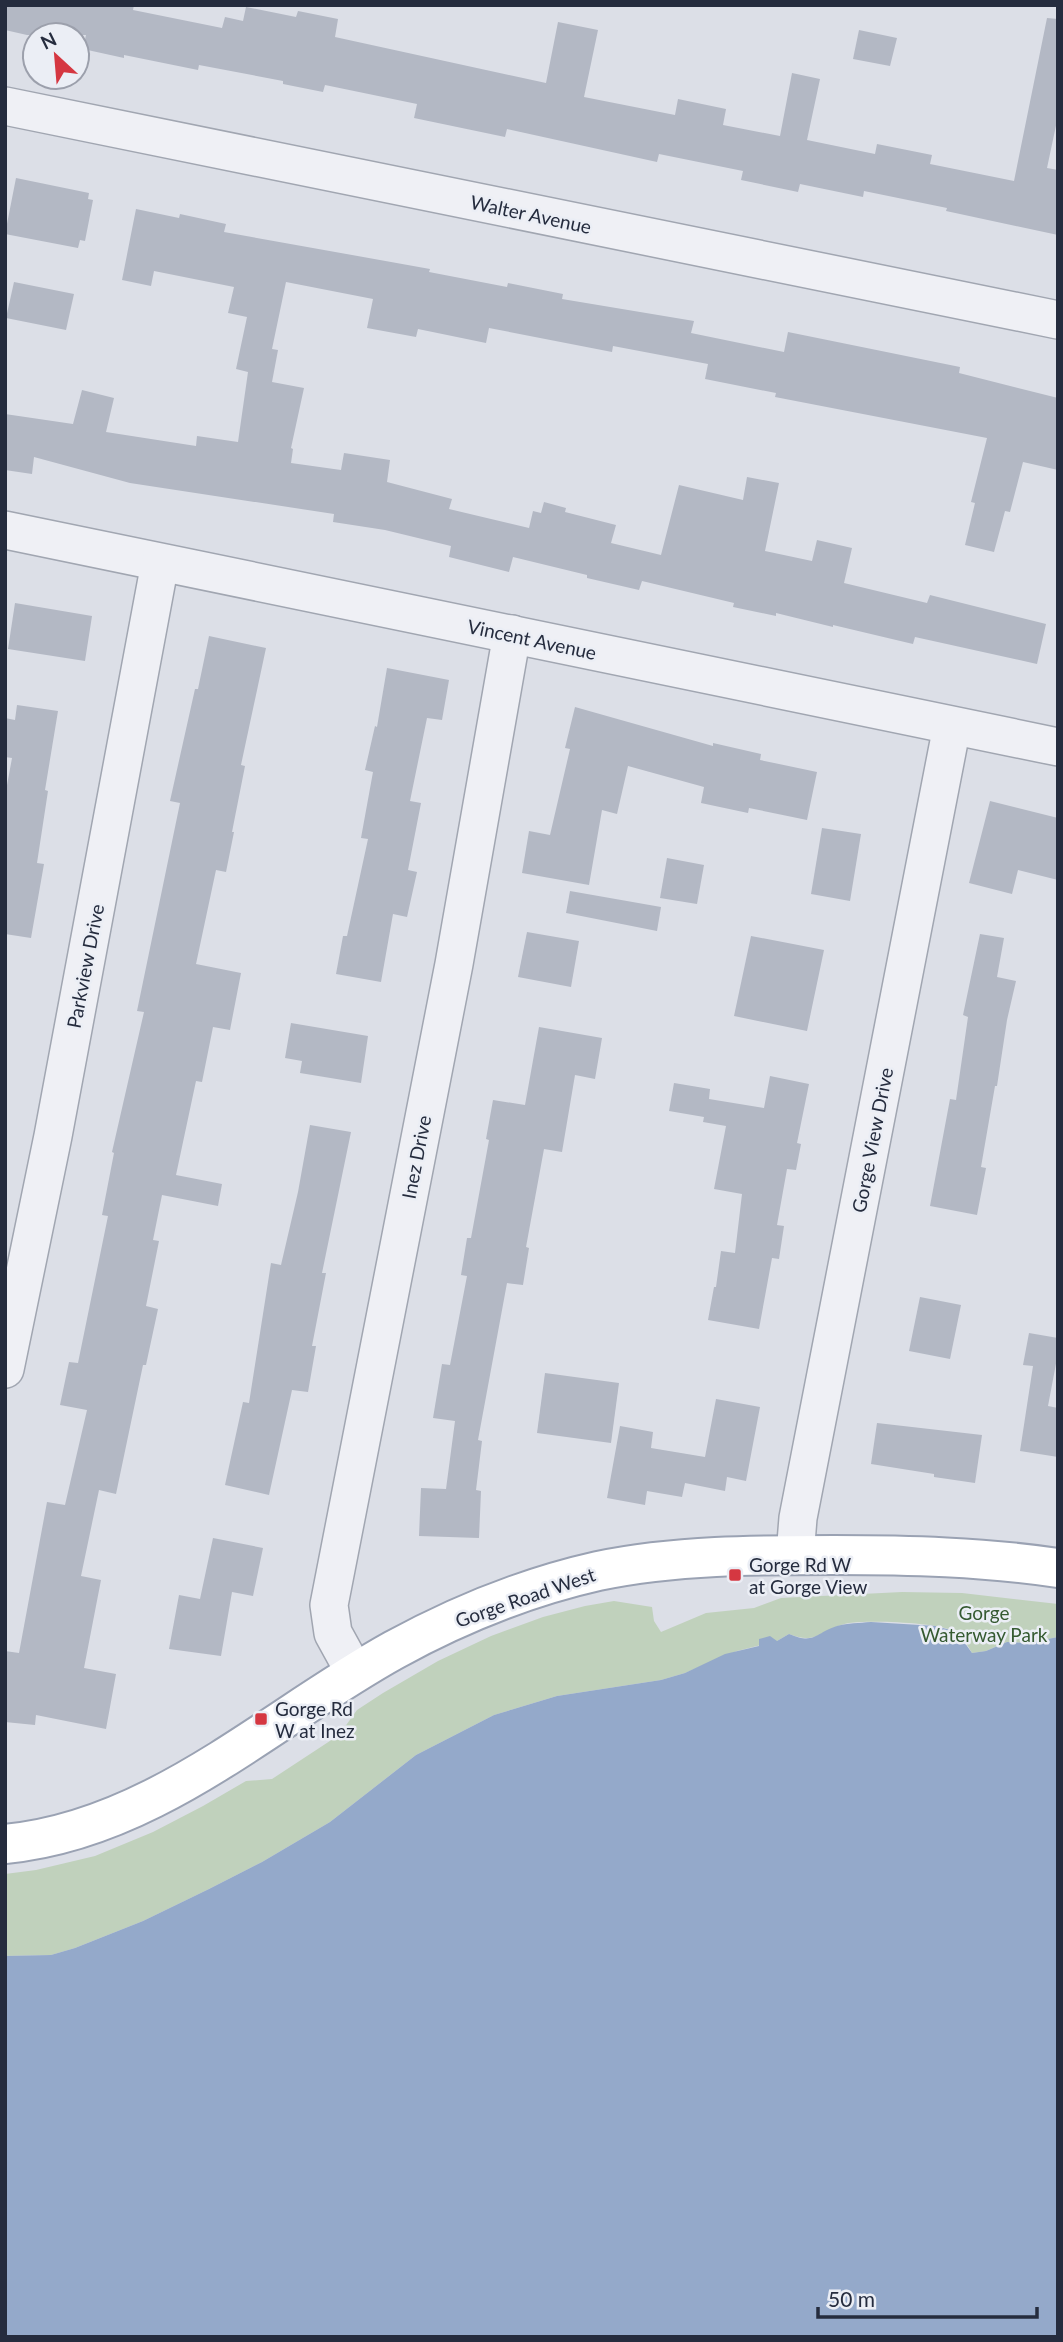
<svg xmlns="http://www.w3.org/2000/svg" width="1063" height="2342" font-family="Lato,sans-serif">
<style>
.green{fill:#c0d1bc}
.water{fill:#94a9ca}
.building{fill:#b3b8c4}
.lines{fill:none;stroke-linecap:round;stroke-linejoin:round}
.minor-casing{stroke:#a1a6b1;stroke-width:40}
.major-casing{stroke:#9aa2b3;stroke-width:42}
.minor{stroke:#eff0f5;stroke-width:37}
.major{stroke:#fff;stroke-width:38}
.poi-dot{fill:#d53741;stroke:#ebeef5;stroke-width:2.5}
.labels{text-anchor:middle;dominant-baseline:central;stroke-width:5;stroke-linejoin:round;paint-order:stroke}
.street-label{font-size:19px;fill:#252c3e;stroke:#ebeef5}
.poi-label{font-size:19px;fill:#252c3e;stroke:#ebeef5;text-anchor:start}
.park-label{font-size:19px;fill:#355a31;stroke:#ebeef5}
</style>
<rect width="100%" height="100%" fill="#dcdfe7"/>
<!-- green -->
<path class="green" d="M902,1592L962,1593L1058,1604V1637L1027,1643L1007,1642L986,1651L972,1653C968,1646 962,1636 956,1632C939,1622 868,1620 849,1623C822,1628 818,1646 789,1634L777,1641L737,1651L685,1673L661,1680L557,1696L494,1715L416,1755L330,1822L262,1862L209,1889L143,1921L75,1948L51,1955L5,1956V1874L36,1870L95,1856L153,1832L203,1806L246,1781L272,1779L339,1735L357,1710L383,1693L438,1661L491,1636L543,1617L585,1606L614,1601L652,1607L654,1621L661,1632L706,1613L754,1608L781,1598Z"/>
<!-- water -->
<path class="water" d="M871,1622L936,1626L957,1632L972,1653L986,1651L1007,1642L1027,1643L1058,1637V2337H5V1956L51,1955L75,1948L143,1921L209,1889L262,1862L330,1822L416,1755L494,1715L557,1696L661,1680L685,1673L725,1654L759,1646V1639L770,1636L777,1641L789,1634C815,1645 815,1633 837,1626C848,1623 859,1623 871,1622Z"/>
<!-- building -->
<g class="building">
<polygon points="5,5 134,5 133,10 222,28 225,17 243,21 246,7 296,17 298,11 338,19 335,37 546,83 558,22 598,30 584,97 675,115 678,99 726,109 723,125 780,136 792,73 820,79 807,140 875,154 877,144 932,155 930,164 1014,181 1047,18 1058,19 1058,116 1047,168 1058,170 1058,235 946,211 947,208 864,191 863,197 800,184 798,192 741,180 743,171 659,154 657,162 507,129 505,137 414,118 417,104 325,85 323,92 283,84 283,81 199,65 198,70 124,55 124,58 83,49 86,35 27,35 5,30"/>
<polygon points="859,30 897,38 890,66 853,59"/>
<polygon points="16,178 89,193 88,199 93,200 85,241 80,240 78,248 5,234"/>
<polygon points="136,209 179,218 180,214 226,224 224,232 430,269 429,272 507,287 508,283 563,294 562,299 694,321 691,333 784,352 788,332 960,367 959,373 1058,398 1058,470 1023,462 1010,512 1005,511 994,552 965,545 975,503 971,502 987,438 775,397 776,393 705,379 708,364 613,346 612,352 489,328 486,343 418,329 416,337 367,328 373,299 286,282 272,349 278,350 272,382 304,388 291,448 293,449 291,463 341,470 344,453 390,460 387,482 452,499 449,509 529,528 533,511 541,513 544,502 566,508 565,512 616,525 611,543 661,555 679,485 743,500 747,477 779,483 765,551 812,561 817,540 852,548 844,583 927,603 930,595 1046,624 1037,664 915,637 913,644 833,625 833,627 776,613 776,616 733,607 734,603 642,581 639,590 587,578 587,575 513,557 509,572 449,557 451,546 385,530 333,522 334,514 130,483 34,457 32,474 5,470 5,414 73,424 82,390 114,398 106,432 196,446 197,436 238,442 248,372 236,369 247,317 228,313 234,287 154,271 151,286 122,280"/>
<polygon points="14,282 74,294 66,330 6,318"/>
<polygon points="15,603 92,616 85,661 8,649"/>
<polygon points="209,636 266,648 241,765 245,766 232,832 234,832 226,872 216,870 196,964 241,973 230,1030 213,1027 202,1082 196,1081 176,1175 222,1184 218,1206 162,1195 153,1240 159,1241 146,1306 158,1309 146,1365 143,1365 116,1494 99,1490 81,1576 101,1580 84,1668 116,1674 106,1729 36,1715 35,1725 5,1722 5,1651 19,1653 47,1502 65,1505 87,1410 60,1405 69,1362 78,1363 108,1216 102,1215 114,1153 112,1152 144,1012 137,1011 180,803 170,801 195,689 198,689"/>
<polygon points="387,668 449,680 442,720 427,718 410,801 421,803 408,870 417,872 407,917 393,914 381,982 336,974 343,936 347,936 368,839 361,838 373,772 365,770 375,726 377,727"/>
<polygon points="17,705 58,711 45,790 48,791 37,863 44,864 31,938 5,934 5,796 12,758 5,757 5,718 15,720"/>
<polygon points="575,707 713,746 713,743 761,754 760,760 817,772 807,820 749,808 748,813 701,803 704,787 628,766 617,814 602,810 589,885 522,873 529,831 550,835 570,749 565,748"/>
<polygon points="990,801 1058,818 1058,880 1018,870 1012,894 969,883"/>
<polygon points="822,828 861,834 850,901 811,894"/>
<polygon points="667,858 704,865 697,904 660,898"/>
<polygon points="570,891 661,907 657,931 566,913"/>
<polygon points="527,932 579,941 571,987 518,977"/>
<polygon points="980,934 1004,938 997,977 1016,981 1007,1020 997,1086 995,1086 981,1167 986,1168 977,1215 930,1206 950,1099 956,1100 968,1017 963,1015"/>
<polygon points="751,936 824,950 807,1031 734,1016"/>
<polygon points="291,1023 368,1036 361,1083 300,1073 302,1061 285,1058"/>
<polygon points="539,1027 602,1038 595,1079 575,1075 562,1152 544,1149 526,1247 529,1248 523,1285 507,1283 478,1440 482,1441 476,1490 481,1491 479,1538 419,1536 421,1488 446,1489 455,1421 433,1418 442,1364 450,1365 467,1276 461,1275 467,1238 471,1238 489,1140 486,1139 493,1100 525,1105"/>
<polygon points="770,1076 809,1084 797,1143 801,1144 796,1170 787,1169 777,1225 784,1226 779,1259 772,1258 759,1329 708,1320 714,1287 716,1287 721,1251 735,1253 742,1194 714,1189 726,1126 703,1122 704,1117 669,1111 674,1083 710,1089 709,1099 764,1108"/>
<polygon points="310,1125 351,1132 322,1273 326,1273 312,1346 316,1346 308,1392 292,1390 269,1495 225,1485 243,1402 249,1403 271,1263 281,1265 298,1192"/>
<polygon points="920,1297 961,1305 950,1359 909,1351"/>
<polygon points="1029,1333 1058,1338 1058,1353 1048,1406 1058,1408 1058,1457 1020,1451 1033,1366 1023,1365"/>
<polygon points="545,1373 619,1383 611,1443 537,1433"/>
<polygon points="716,1399 760,1407 746,1481 727,1477 725,1491 685,1483 682,1497 647,1491 645,1505 607,1498 620,1426 653,1432 651,1448 705,1457"/>
<polygon points="877,1423 982,1435 975,1483 934,1477 934,1474 871,1464"/>
<polygon points="213,1538 263,1548 253,1596 232,1592 221,1656 169,1649 179,1595 200,1599"/>
</g>
<g class="lines">
<!-- minor casing -->
<g class="minor-casing">
<g id="minor">
<polyline points="5,106 1058,320"/>
<polyline points="5,530 1058,747"/>
<polyline points="5,1369 53,1136 160,563"/>
<polyline points="795,1555 798,1518 952,726"/>
<polyline points="355,1673 333,1633 329,1605 454,964 512,634"/>
</g>
</g>
<!-- major casing -->
<g class="major-casing">
<path id="major" d="M5,1844C154,1830 269,1719 394,1650C458,1615 527,1587 598,1571C675,1555 756,1555 834,1555C909,1555 983,1557 1058,1568"/>
</g>
<!-- minor -->
<use href="#minor" class="minor"/>
<!-- major -->
<use href="#major" class="major"/>
</g>
<!-- markers -->
<g class="poi-dot">
<rect x="728" y="1568" width="14" height="14" rx="3.5"/>
<rect x="254" y="1712" width="14" height="14" rx="3.5"/>
</g>
<g class="labels">
<!-- street labels -->
<g class="street-label">
<text transform="translate(531 214) rotate(12)">Walter Avenue</text>
<text transform="translate(532 639) rotate(12)">Vincent Avenue</text>
<text transform="translate(85 966) rotate(-79)">Parkview Drive</text>
<text transform="translate(872 1140) rotate(-79)">Gorge View Drive</text>
<text transform="translate(416 1157) rotate(-79)">Inez Drive</text>
<text transform="translate(525 1597) rotate(-19)">Gorge Road West</text>
</g>
<!-- poi labels -->
<g class="poi-label">
<text x="749" y="1564">Gorge Rd W<tspan x="749" dy="22">at Gorge View</tspan></text>
<text x="275" y="1708">Gorge Rd<tspan x="275" dy="22">W at Inez</tspan></text>
</g>
<!-- park labels -->
<g class="park-label">
<text x="984" y="1612">Gorge<tspan x="984" dy="22">Waterway Park</tspan></text>
</g>
</g>
<!-- border -->
<rect width="1063" height="2342" fill="none" stroke="#252c3e" stroke-width="14"/>
<!-- north arrow -->
<g transform="translate(56 56) rotate(334)"><circle r="33" fill="#ebeef5" stroke="#9ca0ac" stroke-width="2"/>
<path d="M0-5L12 26L0 18L-12 26Z" fill="#d53741"/>
<text y="-10" font-size="19" font-weight="bold" text-anchor="middle" fill="#252c3e">N</text>
</g>
<!-- scale -->
<path d="M818 2307v10h219v-10" fill="none" stroke="#252c3e" stroke-width="3.5"/>
<text x="828" y="2307" font-size="21" fill="#252c3e" stroke="#ebeef5" stroke-width="5" paint-order="stroke">50 m</text>
</svg>
